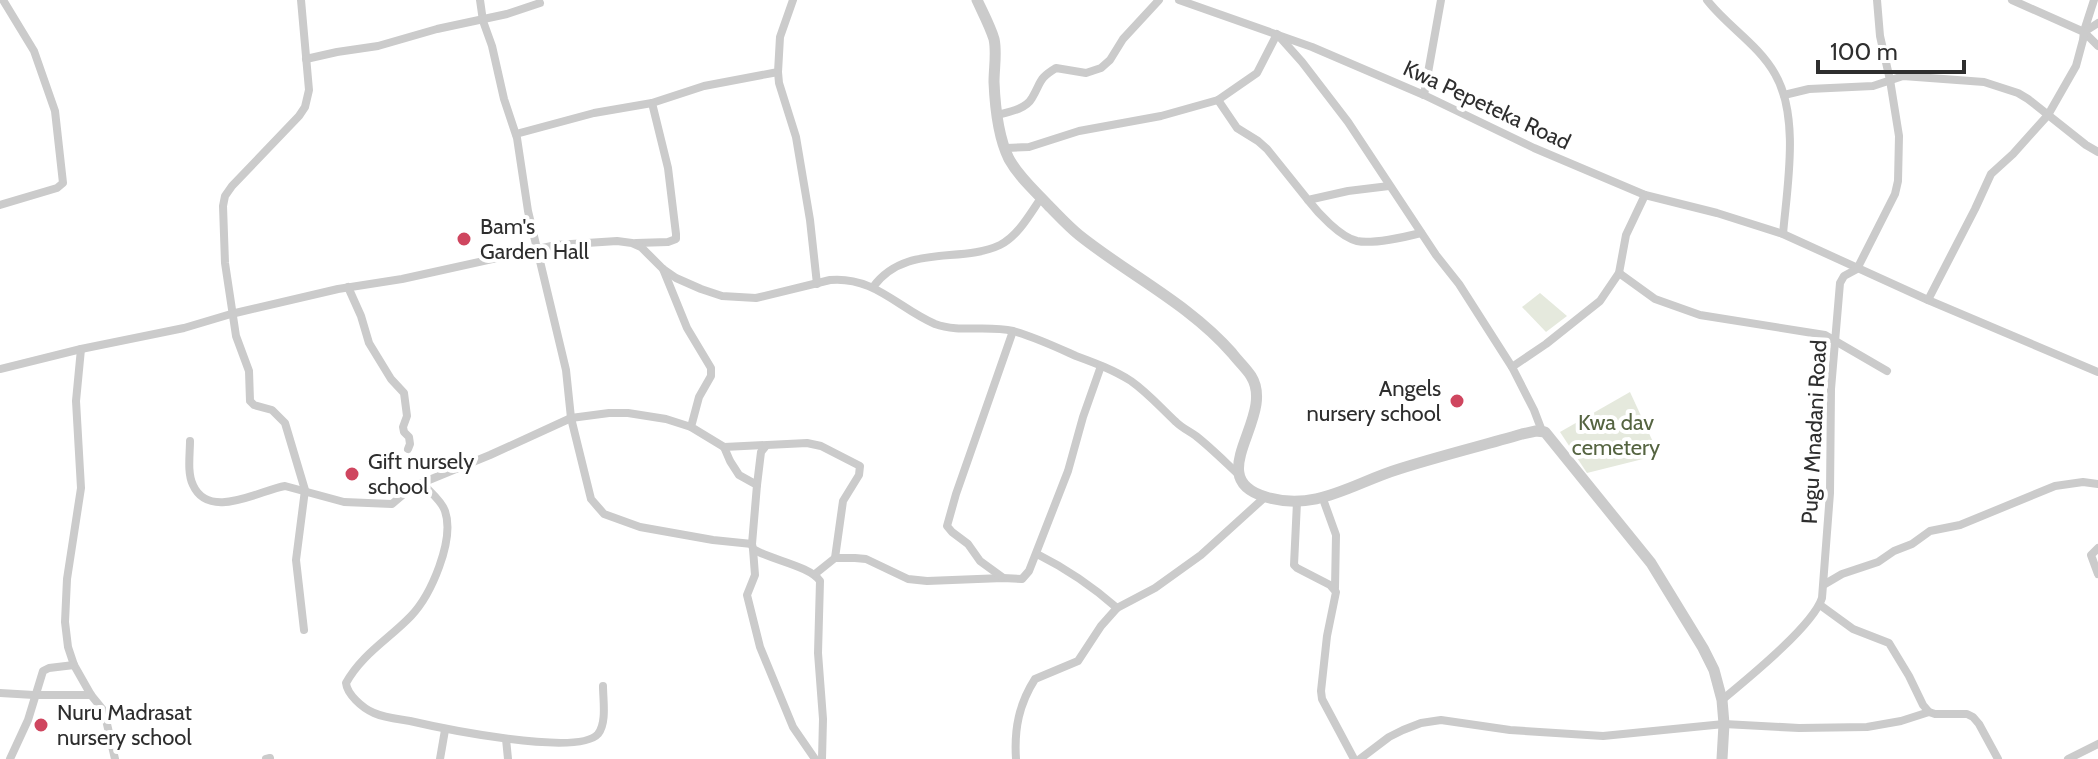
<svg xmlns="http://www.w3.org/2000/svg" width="2098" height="759" font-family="Cabin,sans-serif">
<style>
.green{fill:#e5e9dd}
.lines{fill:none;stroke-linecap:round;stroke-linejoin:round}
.minor{stroke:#cbcbcb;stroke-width:8}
.tertiary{stroke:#cbcbcb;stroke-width:11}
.poi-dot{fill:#cf465f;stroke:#fff;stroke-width:3}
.labels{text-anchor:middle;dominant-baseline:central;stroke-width:8;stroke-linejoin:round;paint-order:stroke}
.street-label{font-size:22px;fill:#2e2e2e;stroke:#fff}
.poi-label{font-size:22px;fill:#2e2e2e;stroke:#fff;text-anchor:start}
.park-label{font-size:22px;fill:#556441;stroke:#fff}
</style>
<rect width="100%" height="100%" fill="#fff"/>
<!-- green -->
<g class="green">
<polygon points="1540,293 1567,316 1546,332 1522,307"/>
<polygon points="1630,392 1659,455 1587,473 1560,432"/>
</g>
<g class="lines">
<!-- minor -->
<g class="minor">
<polyline points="301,0 309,90 305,107 299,116 232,186 225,196 223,206 225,263 236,336 249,371 250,401 254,405 272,410 285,423 305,490 296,560 304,630"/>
<polyline points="480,0 483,21 492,46 504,99 517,138 528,211 566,370 571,418 591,499 604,514 640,527 713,540 752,544"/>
<polyline points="1179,0 1312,47 1424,95 1534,148 1645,195 1717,213 1783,234 1928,300 2098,372"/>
<path d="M1707,0C1727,26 1759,45 1775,74C1800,117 1787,187 1783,234"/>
<polyline points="2012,0 2084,32 2098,46"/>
<polyline points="2084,31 2094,0"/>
<polyline points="306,59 337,52 378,46 437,29 507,14 540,3"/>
<polyline points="778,72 779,83 796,137 810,220 817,284"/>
<polyline points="1424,95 1441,0"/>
<polyline points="1784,95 1809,89 1873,86 1903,76 1984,82 2018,93 2028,99 2086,145 2098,152"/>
<polyline points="1218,100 1237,128 1258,141 1267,149 1308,200 1348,191 1389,186"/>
<path d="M997,115C1009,112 1026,109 1032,98C1042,81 1038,79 1056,68L1086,73L1101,68L1110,60L1123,39L1159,0"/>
<polyline points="516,134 594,113 652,103"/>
<polyline points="1006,148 1029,147 1079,131 1161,116 1218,100 1257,73 1277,34 1302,62 1348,122 1436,255 1459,284 1512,367 1534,410 1542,431"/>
<path d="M1308,200C1318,213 1340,237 1357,241C1372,244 1405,237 1421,233"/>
<polyline points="0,205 57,188 63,183 55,111 34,51 3,0"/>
<polyline points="636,243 668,242 676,239 676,234 668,168 652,103 704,86 778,72 780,37 793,0"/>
<path d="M663,269L687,328L711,368V376L699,397L691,427L724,447L730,461L739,475L757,485L752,544L753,549C771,560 810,566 820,581L818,653L823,719L822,759"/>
<polyline points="1619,273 1655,299 1700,315 1825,335 1887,371"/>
<polyline points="348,287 361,316 369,343 391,379 404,393 407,416 403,427 404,432 409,437 410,444 408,449"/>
<path d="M873,287C905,243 960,264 1000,245C1018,236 1030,214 1041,198"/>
<polyline points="1928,300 1975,209 1991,174 2013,154 2048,115 2076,66 2083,40 2084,32 2098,23"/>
<polyline points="81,349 76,401 81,488 67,579 65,622 68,647 74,665 91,695 104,711 115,759"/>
<polyline points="1512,367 1546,344 1600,301 1619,273 1626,235 1645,195"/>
<path d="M0,369L81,349L184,328L231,314L338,289L402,279L556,245L617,241L632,243L641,247L663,269L676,278L701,289L722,296L756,298L830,280C874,276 898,308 935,324C959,333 988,325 1013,331C1035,337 1056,347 1076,356C1095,363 1114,370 1131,381C1148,393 1161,408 1176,422C1182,428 1189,431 1196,436C1210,447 1223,460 1237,473"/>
<path d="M190,441C190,454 187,473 193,485C209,521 260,490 285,486L344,502L392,504L412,487L490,455L571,418L609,413H628L666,419L691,427"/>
<polyline points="724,447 807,443 821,446 860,466 859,475 843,501 835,558"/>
<path d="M422,483C429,491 442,501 445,511C455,540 431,595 411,616C389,639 362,654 346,683C347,694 362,708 374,713C385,718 398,719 410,721C440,728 578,757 598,734C607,723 603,700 603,686"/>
<polyline points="757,485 761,452 765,447"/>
<polyline points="1323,499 1336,535 1335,588"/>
<polyline points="1297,502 1294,565 1297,568 1330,585 1336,592 1327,636 1321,691 1322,699 1354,759"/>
<polyline points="2098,548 2091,555 2098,574"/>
<polyline points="753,549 755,575 747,595 760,647 793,727 815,759"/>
<path d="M1037,554C1067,569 1092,586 1117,608"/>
<polyline points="815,574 835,558 855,558 866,559 908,579 927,581 1003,578 1022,579 1029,571 1068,471 1083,417 1101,366"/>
<polyline points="1002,577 980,561 968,544 952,532 947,526 956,494 1013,331"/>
<polyline points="1825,584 1842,574 1878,562 1894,551 1912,544 1930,531 1960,525 2055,486 2083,482 2098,484"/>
<polyline points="1820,605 1853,629 1889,643 1909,676 1923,705 1929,712 1935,714 1967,714 1973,717 1979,724 1998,759"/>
<polyline points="0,693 34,695 91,695"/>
<path d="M1722,700C1746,680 1813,626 1822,598L1830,493L1831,389L1840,283L1844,276L1857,269L1895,194L1898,181L1899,136L1890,80L1880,36L1877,0"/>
<polyline points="506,739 508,759"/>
<polyline points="10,759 28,720 43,671 49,668 74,665"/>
<polyline points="266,759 270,758"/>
<polyline points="440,759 445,730"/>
<path d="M1016,759C1014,729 1019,704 1035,679L1078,661L1101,626L1117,608L1155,588L1201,555L1265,497"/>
<polyline points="1360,759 1389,737 1403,730 1421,723 1441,720 1510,730 1603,736 1724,724 1799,728 1867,727 1901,721 1929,712"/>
<polyline points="2068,759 2098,744"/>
</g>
<!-- tertiary -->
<path class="tertiary" d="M977,0C983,13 990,26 994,39C997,52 994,68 994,82C995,106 998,137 1009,159C1019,177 1034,190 1048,205C1058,215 1068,226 1079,235C1129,275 1189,304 1232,353C1238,361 1246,368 1251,376C1277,417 1200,478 1266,497C1316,512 1353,483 1399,469C1440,456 1481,446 1522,434L1536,431L1545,432L1651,563L1703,648L1714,670L1722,700L1724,724L1722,759"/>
</g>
<!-- markers -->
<g class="poi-dot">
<circle cx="464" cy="239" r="8"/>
<circle cx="1457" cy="401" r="8"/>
<circle cx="352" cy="474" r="8"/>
<circle cx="41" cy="725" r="8"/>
</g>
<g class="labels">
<!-- street labels -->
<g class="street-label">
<text transform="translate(1487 105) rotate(25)">Kwa Pepeteka Road</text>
<text transform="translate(1814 432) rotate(-87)">Pugu Mnadani Road</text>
</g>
<!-- poi labels -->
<g class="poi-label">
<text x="480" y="226">Bam's<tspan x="480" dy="25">Garden Hall</tspan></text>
<text x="1441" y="388" text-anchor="end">Angels<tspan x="1441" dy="25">nursery school</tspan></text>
<text x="368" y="461">Gift nursely<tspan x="368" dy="25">school</tspan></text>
<text x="57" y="712">Nuru Madrasat<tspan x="57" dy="25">nursery school</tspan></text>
</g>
<!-- park labels -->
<g class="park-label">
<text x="1616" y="422">Kwa dav<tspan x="1616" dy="25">cemetery</tspan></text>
</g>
</g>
<!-- scale -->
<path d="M1818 60v12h146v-12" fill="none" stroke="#2e2e2e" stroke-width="4"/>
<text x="1830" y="60" font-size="24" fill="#2e2e2e" stroke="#ffffff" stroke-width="6" paint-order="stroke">100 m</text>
</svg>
